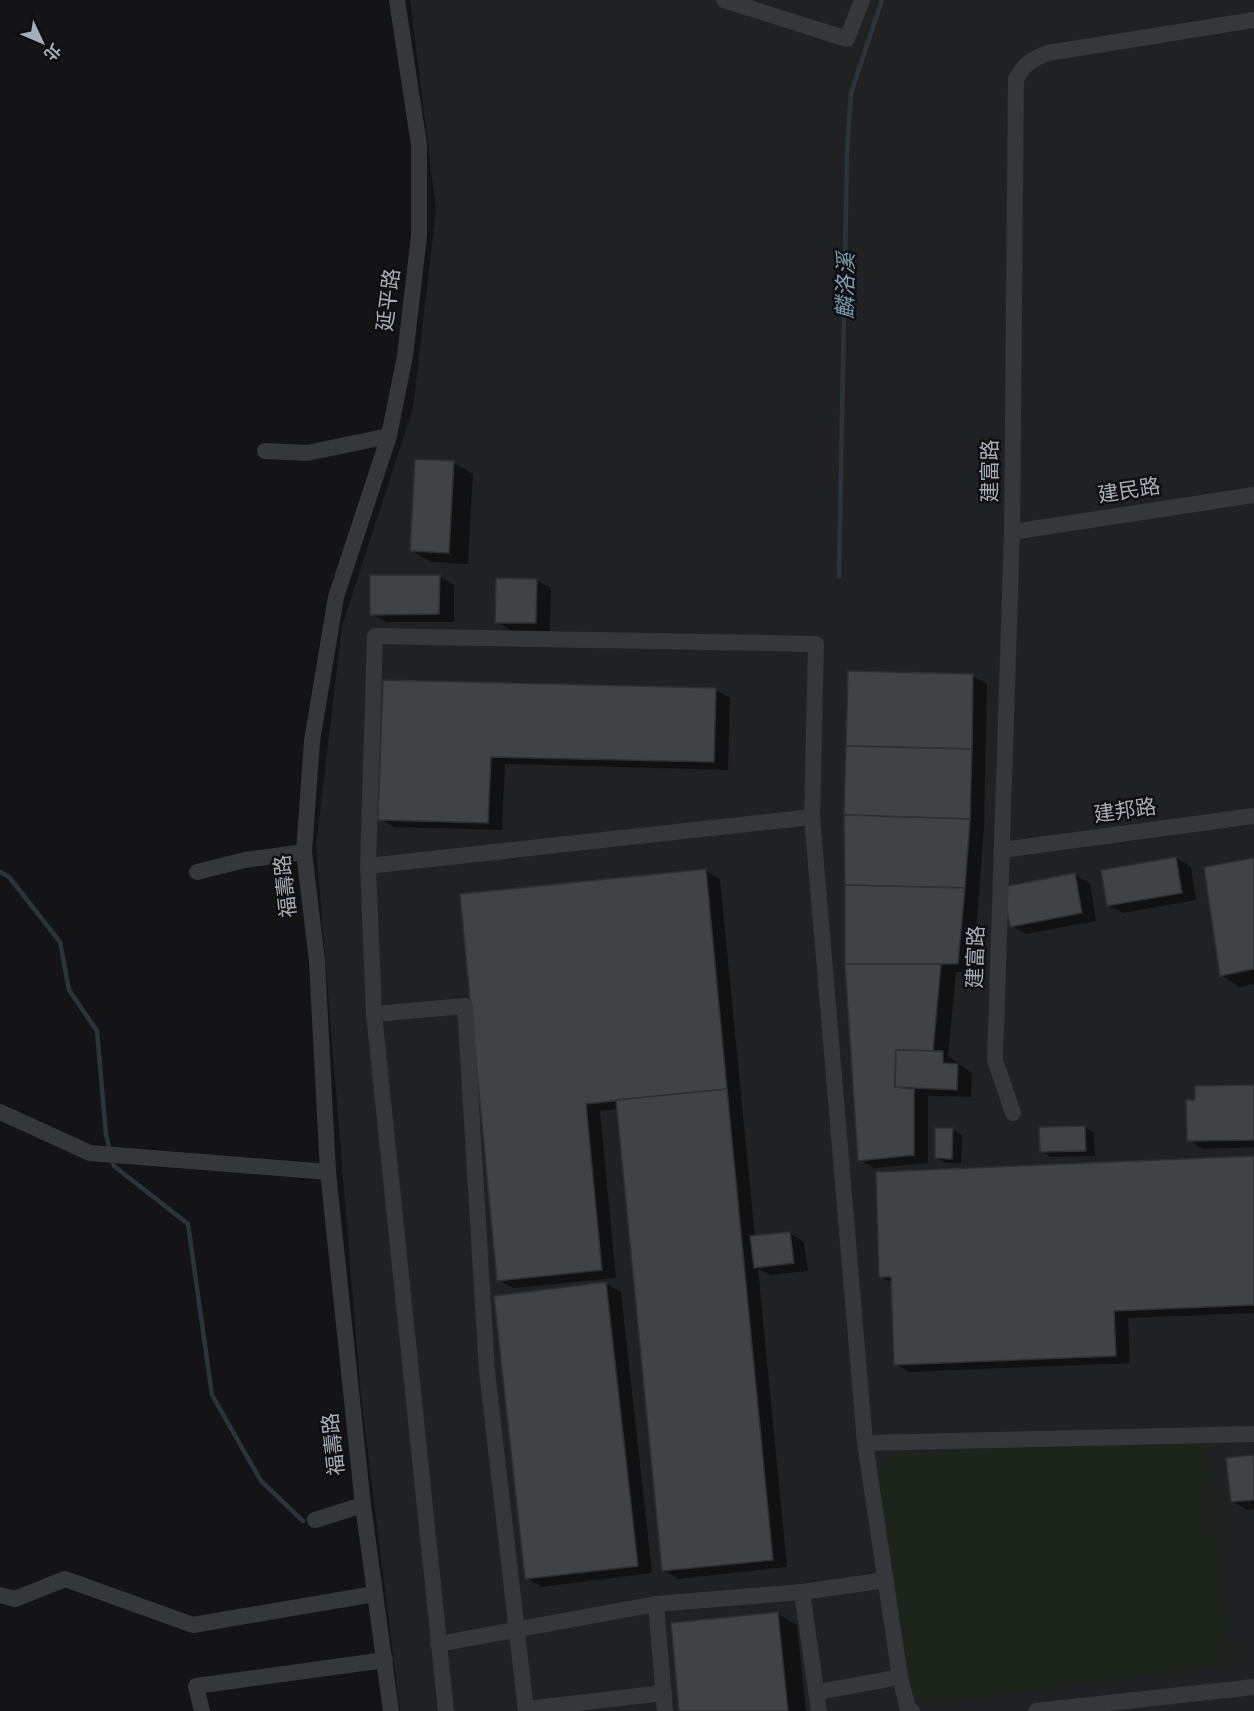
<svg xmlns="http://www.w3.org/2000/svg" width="1254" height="1711" font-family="'Varela Round','Noto Sans TC',sans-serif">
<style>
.built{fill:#202123}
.green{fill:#1c241c}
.shadow{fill:#0007}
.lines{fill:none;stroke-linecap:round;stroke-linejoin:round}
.stream{stroke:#2a353b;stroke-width:4.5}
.building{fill:#404246;stroke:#2e2f32;stroke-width:1.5}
.minor{stroke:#35373b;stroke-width:16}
.labels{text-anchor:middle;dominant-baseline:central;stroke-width:5;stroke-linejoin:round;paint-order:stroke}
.street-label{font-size:21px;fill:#a5adb7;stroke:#0f0f11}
.water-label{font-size:22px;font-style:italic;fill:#7b9fb4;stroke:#0f0f11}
</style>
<rect width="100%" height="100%" fill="#141416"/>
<!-- built -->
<polygon class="built" points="410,0 1254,0 1254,1711 400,1711 361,1397 316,846 342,626 413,408 436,210"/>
<!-- green -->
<polygon class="green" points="1208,1441 1232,1664 928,1705 910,1691 878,1479 886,1457 897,1452"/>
<!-- shadow -->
<g class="shadow">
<polygon points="454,463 473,474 468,564 431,562 411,550"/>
<polygon points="439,576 454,585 454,622 386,622 372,614"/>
<polygon points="536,580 551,588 550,631 511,631 497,622"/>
<polygon points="973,676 987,684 984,828 973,972 956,972 948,1056 972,1073 971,1097 928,1096 928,1163 874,1168 860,1160"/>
<polygon points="384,681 716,690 730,698 728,770 505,764 502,830 394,827 380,819"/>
<polygon points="1176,858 1191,867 1196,900 1123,913 1108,905"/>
<polygon points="1254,860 1254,984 1240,987 1221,975"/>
<polygon points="705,870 720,879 755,1237 790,1233 804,1242 808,1271 770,1275 758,1269 787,1567 678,1579 664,1570 618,1109 600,1111 616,1278 513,1288 498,1280 461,895"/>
<polygon points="1075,875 1090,883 1096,921 1026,934 1012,926"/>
<polygon points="1254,1086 1254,1147 1203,1149 1189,1140"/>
<polygon points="1085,1127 1094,1133 1095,1156 1051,1157 1041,1151"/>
<polygon points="952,1129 962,1135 961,1163 946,1163 936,1158"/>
<polygon points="1254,1158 1254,1313 1128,1318 1130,1363 910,1372 895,1364 892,1283 881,1277"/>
<polygon points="606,1284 621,1292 652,1573 541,1587 527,1578"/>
<polygon points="1254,1457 1254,1509 1247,1510 1232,1501"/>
<polygon points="778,1614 797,1625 806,1711 681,1711"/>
</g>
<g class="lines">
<!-- stream -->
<g class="stream">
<polyline points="839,576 847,153 851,93 882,0"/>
<polyline points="0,872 9,877 60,942 69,990 97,1031 106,1135 114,1166 188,1224 212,1395 261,1481 303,1521"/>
</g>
</g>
<!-- building -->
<g class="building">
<polygon points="415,459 454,461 449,553 410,551"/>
<polygon points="370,575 440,575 439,614 370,615"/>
<polygon points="496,578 537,579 536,623 495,623"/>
<polygon points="848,671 973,674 972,749 846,746"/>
<polygon points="383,680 716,688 714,762 491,757 488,823 378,820"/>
<polygon points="846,746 972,749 970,819 844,815"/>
<polygon points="844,815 970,819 965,888 845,885"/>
<polygon points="1176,857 1182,893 1107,906 1101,870"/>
<polygon points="1254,858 1254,969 1220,976 1204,867"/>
<polygon points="706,869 727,1089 586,1104 602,1270 497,1281 460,894"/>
<polygon points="1075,873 1082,913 1010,927 1003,887"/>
<polygon points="845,885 965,888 958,964 845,964"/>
<polygon points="845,964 941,964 933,1051 896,1050 895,1087 914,1089 914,1155 858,1161"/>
<polygon points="896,1050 943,1051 943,1063 958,1064 957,1090 895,1087"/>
<polygon points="1254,1085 1254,1140 1187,1141 1186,1100 1195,1100 1195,1086"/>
<polygon points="727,1089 773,1560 662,1571 616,1100"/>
<polygon points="1085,1126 1086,1151 1040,1152 1039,1127"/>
<polygon points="935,1128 953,1128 952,1159 935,1158"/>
<polygon points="1254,1156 1254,1305 1114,1311 1116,1356 894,1365 891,1277 879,1277 876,1172"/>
<polygon points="790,1232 794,1263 754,1268 750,1236"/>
<polygon points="606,1282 638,1566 525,1579 494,1296"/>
<polygon points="1254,1455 1254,1500 1231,1502 1226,1458"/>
<polygon points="778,1612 788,1711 679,1711 671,1623"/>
</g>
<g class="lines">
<!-- minor -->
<g class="minor">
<polyline points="724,0 847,39 862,0"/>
<polyline points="265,451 307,453 389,436"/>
<polyline points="1012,532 1254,495"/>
<polyline points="1002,850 1254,816"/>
<polyline points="368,866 812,817"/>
<polyline points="197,872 245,860 304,852"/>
<polyline points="374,1014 465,1006 487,1371 526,1711"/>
<polyline points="0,1112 90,1153 328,1172"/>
<path d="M1013,1113L995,1060L1012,532L1016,79C1024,64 1032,59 1048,53L1254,20"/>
<polyline points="865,1443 1254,1434"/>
<polyline points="315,1520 363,1505"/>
<polyline points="802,1592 819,1711"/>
<polyline points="0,1595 15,1599 65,1579 193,1625 374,1594"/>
<polyline points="656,1604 665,1711"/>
<polyline points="438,1644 656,1604 802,1592 886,1580"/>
<polyline points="818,1692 900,1677"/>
<polyline points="526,1709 664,1693"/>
<polyline points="202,1711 196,1686 385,1660"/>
<polyline points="391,1711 363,1505 328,1172 317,961 304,852 312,741 336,597 389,436 405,356 419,236 419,145 397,0"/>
<polyline points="446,1711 374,1014 368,866 375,636 816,644 812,817 865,1443 900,1677 908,1709 912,1711"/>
<polyline points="1036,1711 1254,1687"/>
</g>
</g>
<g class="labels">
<!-- street labels -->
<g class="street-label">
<text transform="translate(389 300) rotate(-83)">延平路</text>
<text transform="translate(990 471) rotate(-90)">建富路</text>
<text transform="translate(1129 491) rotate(-9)">建民路</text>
<text transform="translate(1125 811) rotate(-8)">建邦路</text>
<text transform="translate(286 886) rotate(-96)">福壽路</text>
<text transform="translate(976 957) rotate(-88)">建富路</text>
<text transform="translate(334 1444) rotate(-96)">福壽路</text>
</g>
<!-- water labels -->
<g class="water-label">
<text transform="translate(846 286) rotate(-89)">麟洛溪</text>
</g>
</g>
<!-- north arrow -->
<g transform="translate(42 42) rotate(134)" stroke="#0f0f11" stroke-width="4.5" paint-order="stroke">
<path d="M0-4.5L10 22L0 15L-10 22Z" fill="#a5adb7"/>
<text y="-9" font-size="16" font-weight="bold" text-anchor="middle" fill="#a5adb7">北</text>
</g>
</svg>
